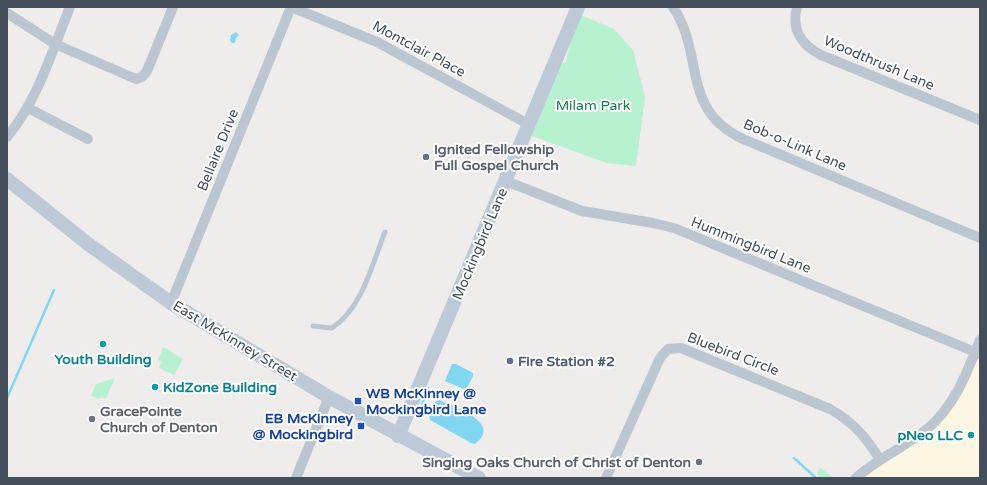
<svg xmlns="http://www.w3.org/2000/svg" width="987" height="485" font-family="'Varela Round',sans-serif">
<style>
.commercial{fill:#fdf6e3}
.green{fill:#b7f1cf}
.water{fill:#81d6f0}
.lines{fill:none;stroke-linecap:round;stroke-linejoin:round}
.stream{stroke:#81d6f0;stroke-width:2.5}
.lane{stroke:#bcc6d0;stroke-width:5}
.street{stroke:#bcc6d0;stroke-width:10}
.secondary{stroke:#bdc9d7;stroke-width:14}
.worship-dot{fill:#6b7280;stroke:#fff;stroke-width:1.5}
.culture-dot{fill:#0f9aa8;stroke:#fff;stroke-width:1.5}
.service-dot{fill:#5c6f8a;stroke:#fff;stroke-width:1.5}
.transit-dot{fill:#1a4fb4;stroke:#fff;stroke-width:1.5}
.labels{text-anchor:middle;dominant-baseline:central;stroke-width:4;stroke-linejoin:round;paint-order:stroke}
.street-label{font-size:14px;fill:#444f5b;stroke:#fff}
.park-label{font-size:14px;fill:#117f4c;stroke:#fff}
.worship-label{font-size:14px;font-weight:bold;fill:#5b616d;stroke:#fff;text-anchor:start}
.culture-label{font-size:14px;font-weight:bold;fill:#0d838f;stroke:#fff}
.service-label{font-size:14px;font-weight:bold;fill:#4e5e75;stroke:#fff;text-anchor:start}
.transit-label{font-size:14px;font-weight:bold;fill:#164399;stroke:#fff;text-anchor:start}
</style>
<rect width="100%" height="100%" fill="#efecec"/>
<!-- commercial -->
<polygon class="commercial" points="980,354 980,478 856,478 928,429"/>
<!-- green -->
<g class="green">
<polygon points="576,13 614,29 633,50 645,97 636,166 607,163 526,134 561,64 566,62"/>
<path d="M163,347C172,351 176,356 183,359L174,375L159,368L161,362L158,360Z"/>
<polygon points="115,378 106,398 100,398 99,399 91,396 96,384"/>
<polygon points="820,468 834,478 819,478 817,473"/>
</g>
<!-- water -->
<g class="water">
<polygon points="236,32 239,35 236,38 235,43 232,43 230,41 231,35"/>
<polygon points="452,364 456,364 473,373 473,376 466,390 445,381"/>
<path d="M439,400C455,407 503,423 475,444L471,443L430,420C428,414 433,401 439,400Z"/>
</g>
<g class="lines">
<!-- stream -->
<g class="stream">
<polyline points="7,398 54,290"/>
<polyline points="422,404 428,388"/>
<polyline points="794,458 816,478"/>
</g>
<!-- lane -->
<path class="lane" d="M313,326L332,328C363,307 372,264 385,232"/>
<!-- street -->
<g class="street">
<polyline points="291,7 377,42 530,125"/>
<path d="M673,7C705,54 680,110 743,139L980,238"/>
<path d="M797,7C791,29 801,45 821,55L980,120"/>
<polyline points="7,13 55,44 136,79 142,77 147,71 173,7"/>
<polyline points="28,108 88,139"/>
<path d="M7,137C38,100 52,51 70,7"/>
<polyline points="506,181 582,211 653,223 674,228 980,354"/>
<polyline points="171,303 291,7"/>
<polyline points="296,478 329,397"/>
<path d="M606,478L660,358L668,349L681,348L830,409C853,422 867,438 880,460"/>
<path d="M856,478C877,459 905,447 927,429C955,406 967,372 980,340"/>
</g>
<!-- secondary -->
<g class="secondary">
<polyline points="7,179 88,244 171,303 329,397 479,478"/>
<polyline points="398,436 578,7"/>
</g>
</g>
<!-- markers -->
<g class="worship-dot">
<circle cx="426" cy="157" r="4"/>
<circle cx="92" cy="419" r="4"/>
<circle cx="699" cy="462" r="4"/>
</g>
<g class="culture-dot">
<circle cx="103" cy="344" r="4"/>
<circle cx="155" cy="387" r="4"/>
<circle cx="971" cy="435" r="4"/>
</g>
<circle class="service-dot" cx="510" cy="361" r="4"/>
<g class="transit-dot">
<rect x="354" y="397" width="8" height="8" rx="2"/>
<rect x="357" y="422" width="8" height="8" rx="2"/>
</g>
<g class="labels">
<!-- street labels -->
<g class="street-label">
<text transform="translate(419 49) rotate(28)">Montclair Place</text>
<text transform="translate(879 63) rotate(23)">Woodthrush Lane</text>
<text transform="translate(795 145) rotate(23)">Bob-o-Link Lane</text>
<text transform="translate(218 150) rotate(-68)">Bellaire Drive</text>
<text transform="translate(480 244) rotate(-67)">Mockingbird Lane</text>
<text transform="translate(751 245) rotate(22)">Hummingbird Lane</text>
<text transform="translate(235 341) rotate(31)">East McKinney Street</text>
<text transform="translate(733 354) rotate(21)">Bluebird Circle</text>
</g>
<!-- park labels -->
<g class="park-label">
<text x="593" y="105">Milam Park</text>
</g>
<!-- worship labels -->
<g class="worship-label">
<text x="434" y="149">Ignited Fellowship<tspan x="434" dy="16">Full Gospel Church</tspan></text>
<text x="100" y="411">GracePointe<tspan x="100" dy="16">Church of Denton</tspan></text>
<text x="691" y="462" text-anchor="end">Singing Oaks Church of Christ of Denton</text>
</g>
<!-- culture labels -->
<g class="culture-label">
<text x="103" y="359">Youth Building</text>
<text x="163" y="387" text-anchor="start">KidZone Building</text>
<text x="963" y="435" text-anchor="end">pNeo LLC</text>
</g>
<!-- service labels -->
<g class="service-label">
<text x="518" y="361">Fire Station #2</text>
</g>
<!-- transit labels -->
<g class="transit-label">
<text x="366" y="393">WB McKinney @<tspan x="366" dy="16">Mockingbird Lane</tspan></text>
<text x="353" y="418" text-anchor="end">EB McKinney<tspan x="353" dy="16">@ Mockingbird</tspan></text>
</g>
</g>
<!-- border -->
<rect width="987" height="485" fill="none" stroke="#444f5b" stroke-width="16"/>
</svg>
